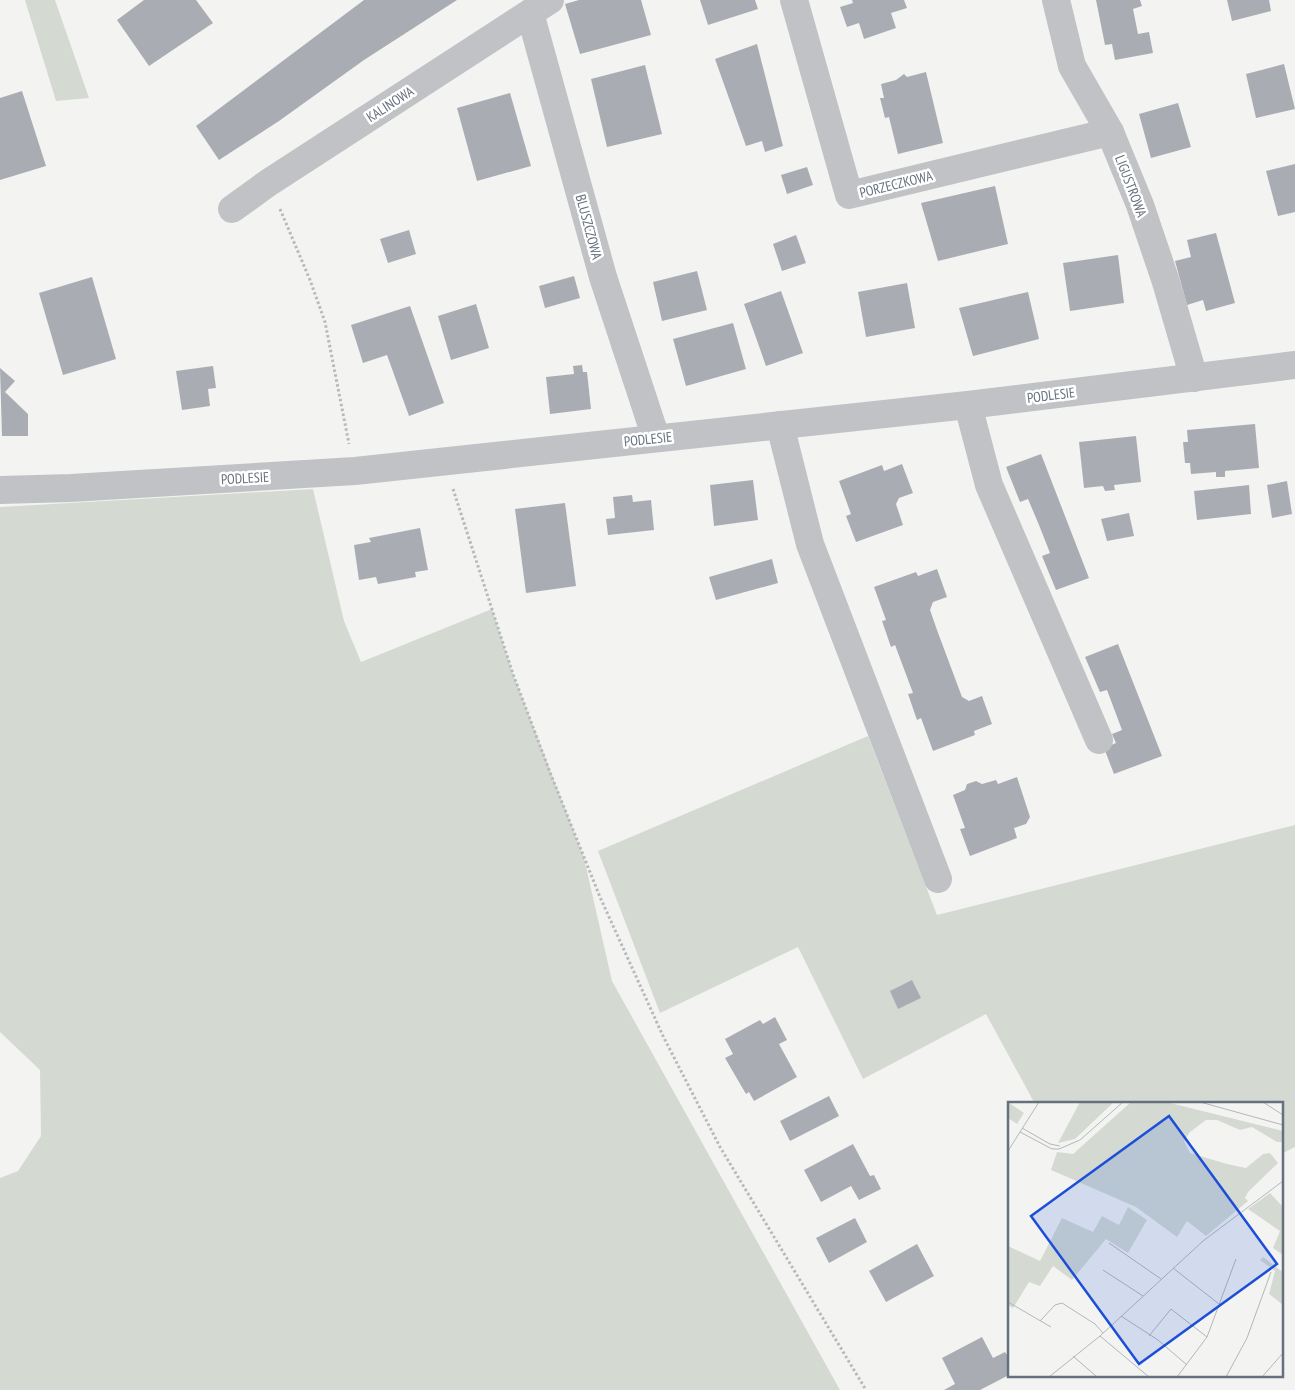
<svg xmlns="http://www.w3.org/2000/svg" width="1295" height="1390" font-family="'PT Sans Narrow',sans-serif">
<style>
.green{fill:#d4dad2}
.building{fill:#a9adb3}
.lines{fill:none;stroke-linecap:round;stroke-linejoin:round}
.path{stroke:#b7b9bc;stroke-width:3;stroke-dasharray:2.5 2.5;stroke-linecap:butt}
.minor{stroke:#c0c2c5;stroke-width:28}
.labels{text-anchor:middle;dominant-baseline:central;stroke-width:5;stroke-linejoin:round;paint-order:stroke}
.street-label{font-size:14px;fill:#66707e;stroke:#fff}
.inset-road{fill:none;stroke:#b2b7bc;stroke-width:1}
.view{fill:#1d4ed8;fill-opacity:0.15;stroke:#1d4ed8;stroke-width:2.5}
.inset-edge{fill:none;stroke:#66707e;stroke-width:2.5}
</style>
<rect width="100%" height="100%" fill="#f3f4f1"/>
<!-- green -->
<g class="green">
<polygon points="25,0 55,0 89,98 56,101"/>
<polygon points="313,489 344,621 361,662 492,609 513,674 584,858 612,981 840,1390 0,1390 0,1178 18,1171 41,1136 40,1070 0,1032 0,507"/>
<polygon points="868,736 937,915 1295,825 1295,1147 1281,1154 1281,1104 1035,1104 986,1014 863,1079 798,947 660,1013 598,851"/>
</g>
<!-- building -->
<g class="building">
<polygon points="144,0 196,0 213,23 149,66 117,20"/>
<polygon points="364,0 457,0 364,60 279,121 219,160 196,126"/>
<polygon points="579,0 641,0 651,35 580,54 565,4"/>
<polygon points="700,0 755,0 758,9 708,25"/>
<polygon points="852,0 904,0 907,8 891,13 896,28 864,39 859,23 847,27 840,7 853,3"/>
<polygon points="1096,0 1140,0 1142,6 1133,9 1138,34 1149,32 1153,53 1115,60 1112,44 1105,45"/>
<polygon points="1227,0 1269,0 1271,11 1232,21"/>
<polygon points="757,44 783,146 765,152 762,141 746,146 715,59"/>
<polygon points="1284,64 1295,109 1256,118 1246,74"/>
<polygon points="645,65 662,134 607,147 591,79"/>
<polygon points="926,72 943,143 898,154 889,117 885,118 880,98 884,98 881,84 896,80 904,74 907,77"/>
<polygon points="22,91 46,166 0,180 0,98"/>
<polygon points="510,93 531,166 477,181 457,108"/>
<polygon points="1178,103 1191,147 1151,158 1139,114"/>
<polygon points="1295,164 1295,212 1278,216 1266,171"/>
<polygon points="807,167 813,185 787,194 781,175"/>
<polygon points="995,186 1008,244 938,261 921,203"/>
<polygon points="409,230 416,254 388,263 380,239"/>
<polygon points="1216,233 1235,303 1206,311 1203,300 1187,305 1175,261 1191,257 1187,240"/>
<polygon points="796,235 806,263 782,271 773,244"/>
<polygon points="1118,255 1124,303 1070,311 1063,263"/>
<polygon points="697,271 707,310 662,321 653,282"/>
<polygon points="574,276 580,298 545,308 539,286"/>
<polygon points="92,277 116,359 63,375 39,293"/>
<polygon points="907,283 915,328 866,337 858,292"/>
<polygon points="781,291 803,353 766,366 744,304"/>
<polygon points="1028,292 1039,339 973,356 959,308"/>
<polygon points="476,304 489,348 451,360 438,316"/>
<polygon points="410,306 444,403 409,416 387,355 363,363 351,325"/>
<polygon points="733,323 746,369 686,386 673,339"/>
<polygon points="582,365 583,372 587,372 591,409 550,414 546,377 574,374 573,366"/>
<polygon points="213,366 216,388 208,389 210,406 182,410 176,371"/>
<polygon points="0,368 15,381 5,392 28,414 28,436 2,436"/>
<polygon points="1255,424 1259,468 1225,471 1225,477 1216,477 1216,472 1191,474 1190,463 1185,463 1183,442 1188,442 1187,430"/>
<polygon points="1136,436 1141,482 1114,485 1115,490 1105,491 1103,486 1084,488 1079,442"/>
<polygon points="1041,454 1089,578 1056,590 1042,556 1050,553 1039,525 1028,499 1020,502 1006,467"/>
<polygon points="902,464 913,493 899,498 896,504 903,525 856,542 846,516 851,514 839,481 882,465 884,471"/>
<polygon points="753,480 758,520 714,526 710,485"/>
<polygon points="1287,481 1292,514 1272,518 1267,485"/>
<polygon points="1249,485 1251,514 1197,520 1194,491"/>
<polygon points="632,495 633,502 651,500 654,530 608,535 606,519 615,518 613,497"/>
<polygon points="565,503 576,586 526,593 515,509"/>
<polygon points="1129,513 1134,536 1107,541 1101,519"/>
<polygon points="420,528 428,570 415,572 416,577 378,584 376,577 359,580 354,545 371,542 369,538"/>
<polygon points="772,559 778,583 716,600 709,577"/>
<polygon points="937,569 947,597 933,602 930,610 937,630 962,697 969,701 982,696 992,724 974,731 975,735 933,751 921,718 917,720 908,694 913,693 895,645 891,647 882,621 886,620 874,587 916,572 918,576"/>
<polygon points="1118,644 1162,756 1114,774 1104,748 1116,743 1112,734 1122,730 1107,690 1100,692 1085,657"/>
<polygon points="1017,777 1030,817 1026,824 1014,828 1017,838 970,856 960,829 965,828 953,795 965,790 967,784 976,781 982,784 996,780 998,784"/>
<polygon points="912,980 921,998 898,1009 890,991"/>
<polygon points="775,1017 787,1040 779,1044 797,1077 754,1101 749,1092 746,1094 725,1058 733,1054 725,1039 760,1020 763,1024"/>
<polygon points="829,1096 839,1116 790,1141 780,1121"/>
<polygon points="853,1144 870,1176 874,1175 881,1189 859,1200 851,1186 821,1202 804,1170"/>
<polygon points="855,1218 867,1242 829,1263 816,1238"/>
<polygon points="917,1244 934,1276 886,1302 869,1271"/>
<polygon points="982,1337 993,1358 1005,1352 1009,1358 1009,1375 980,1390 944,1390 955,1384 942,1358"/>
</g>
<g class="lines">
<!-- path -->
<g class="path">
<polyline points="280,209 310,280 325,322 349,444"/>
<polyline points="453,489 513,674 551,775 600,897 663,1036 720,1147 866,1390"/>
</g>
<!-- minor -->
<g class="minor">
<polyline points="794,0 849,195 1110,132"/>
<polyline points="1056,0 1072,66 1110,132 1140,205 1166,282 1194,378"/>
<polyline points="530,13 603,277 656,438"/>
<polyline points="232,209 268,183 550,0"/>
<polyline points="968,405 989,485 1099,740"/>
<polyline points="780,425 810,544 938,879"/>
<polyline points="0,490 71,488 355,471 968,405 1295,365"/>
</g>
</g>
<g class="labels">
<!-- street labels -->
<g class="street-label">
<text transform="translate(390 104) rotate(-33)">KALINOWA</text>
<text transform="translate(896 184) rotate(-14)">PORZECZKOWA</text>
<text transform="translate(1131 186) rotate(69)">LIGUSTROWA</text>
<text transform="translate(589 227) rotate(75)">BLUSZCZOWA</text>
<text transform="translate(1051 395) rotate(-7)">PODLESIE</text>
<text transform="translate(648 439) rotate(-6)">PODLESIE</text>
<text transform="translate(245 478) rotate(-3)">PODLESIE</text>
</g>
</g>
<!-- overview -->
<g transform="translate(1008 1102)">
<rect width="275" height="275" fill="#f3f4f1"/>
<path d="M0,0L16,11L9,22L0,16ZM72,0H106L67,37L50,41ZM123,0H158L275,29V40H269L244,25L232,28L209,18H198L182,30L176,39L182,51L219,62L238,66L255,52L262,51L270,61L240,90L237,96L240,99L198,134L179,119L169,135L128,105L43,68L49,50L65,52ZM262,91L275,105V153L265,146L272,129L240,107ZM120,105L139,118L120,151L98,137L64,178L45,164L32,184L21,180L5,206L0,203V144L32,159L54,116L85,130L94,114L111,123ZM255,155L275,170V203L261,192L267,169L252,158Z" fill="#d4dad2"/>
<path class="inset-road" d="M192,0L275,23M255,0L275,13M14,26L42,42L52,44M12,30L44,47H51L72,38L115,0M0,49L31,0M101,141L153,177M165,166L211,202M95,168L135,194M0,200L43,225M113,214L150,238L179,263M32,219L47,203L54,201L87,222L95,231M92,234L141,275M141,234L163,207L199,235M65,254L89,275M41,275L92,234L195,139L275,79M169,275L199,235L228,157M218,275L239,236L263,170M254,275L275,251"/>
<path class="view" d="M161,14L269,162L131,262L23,114Z"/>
<rect width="275" height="275" class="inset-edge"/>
</g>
</svg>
